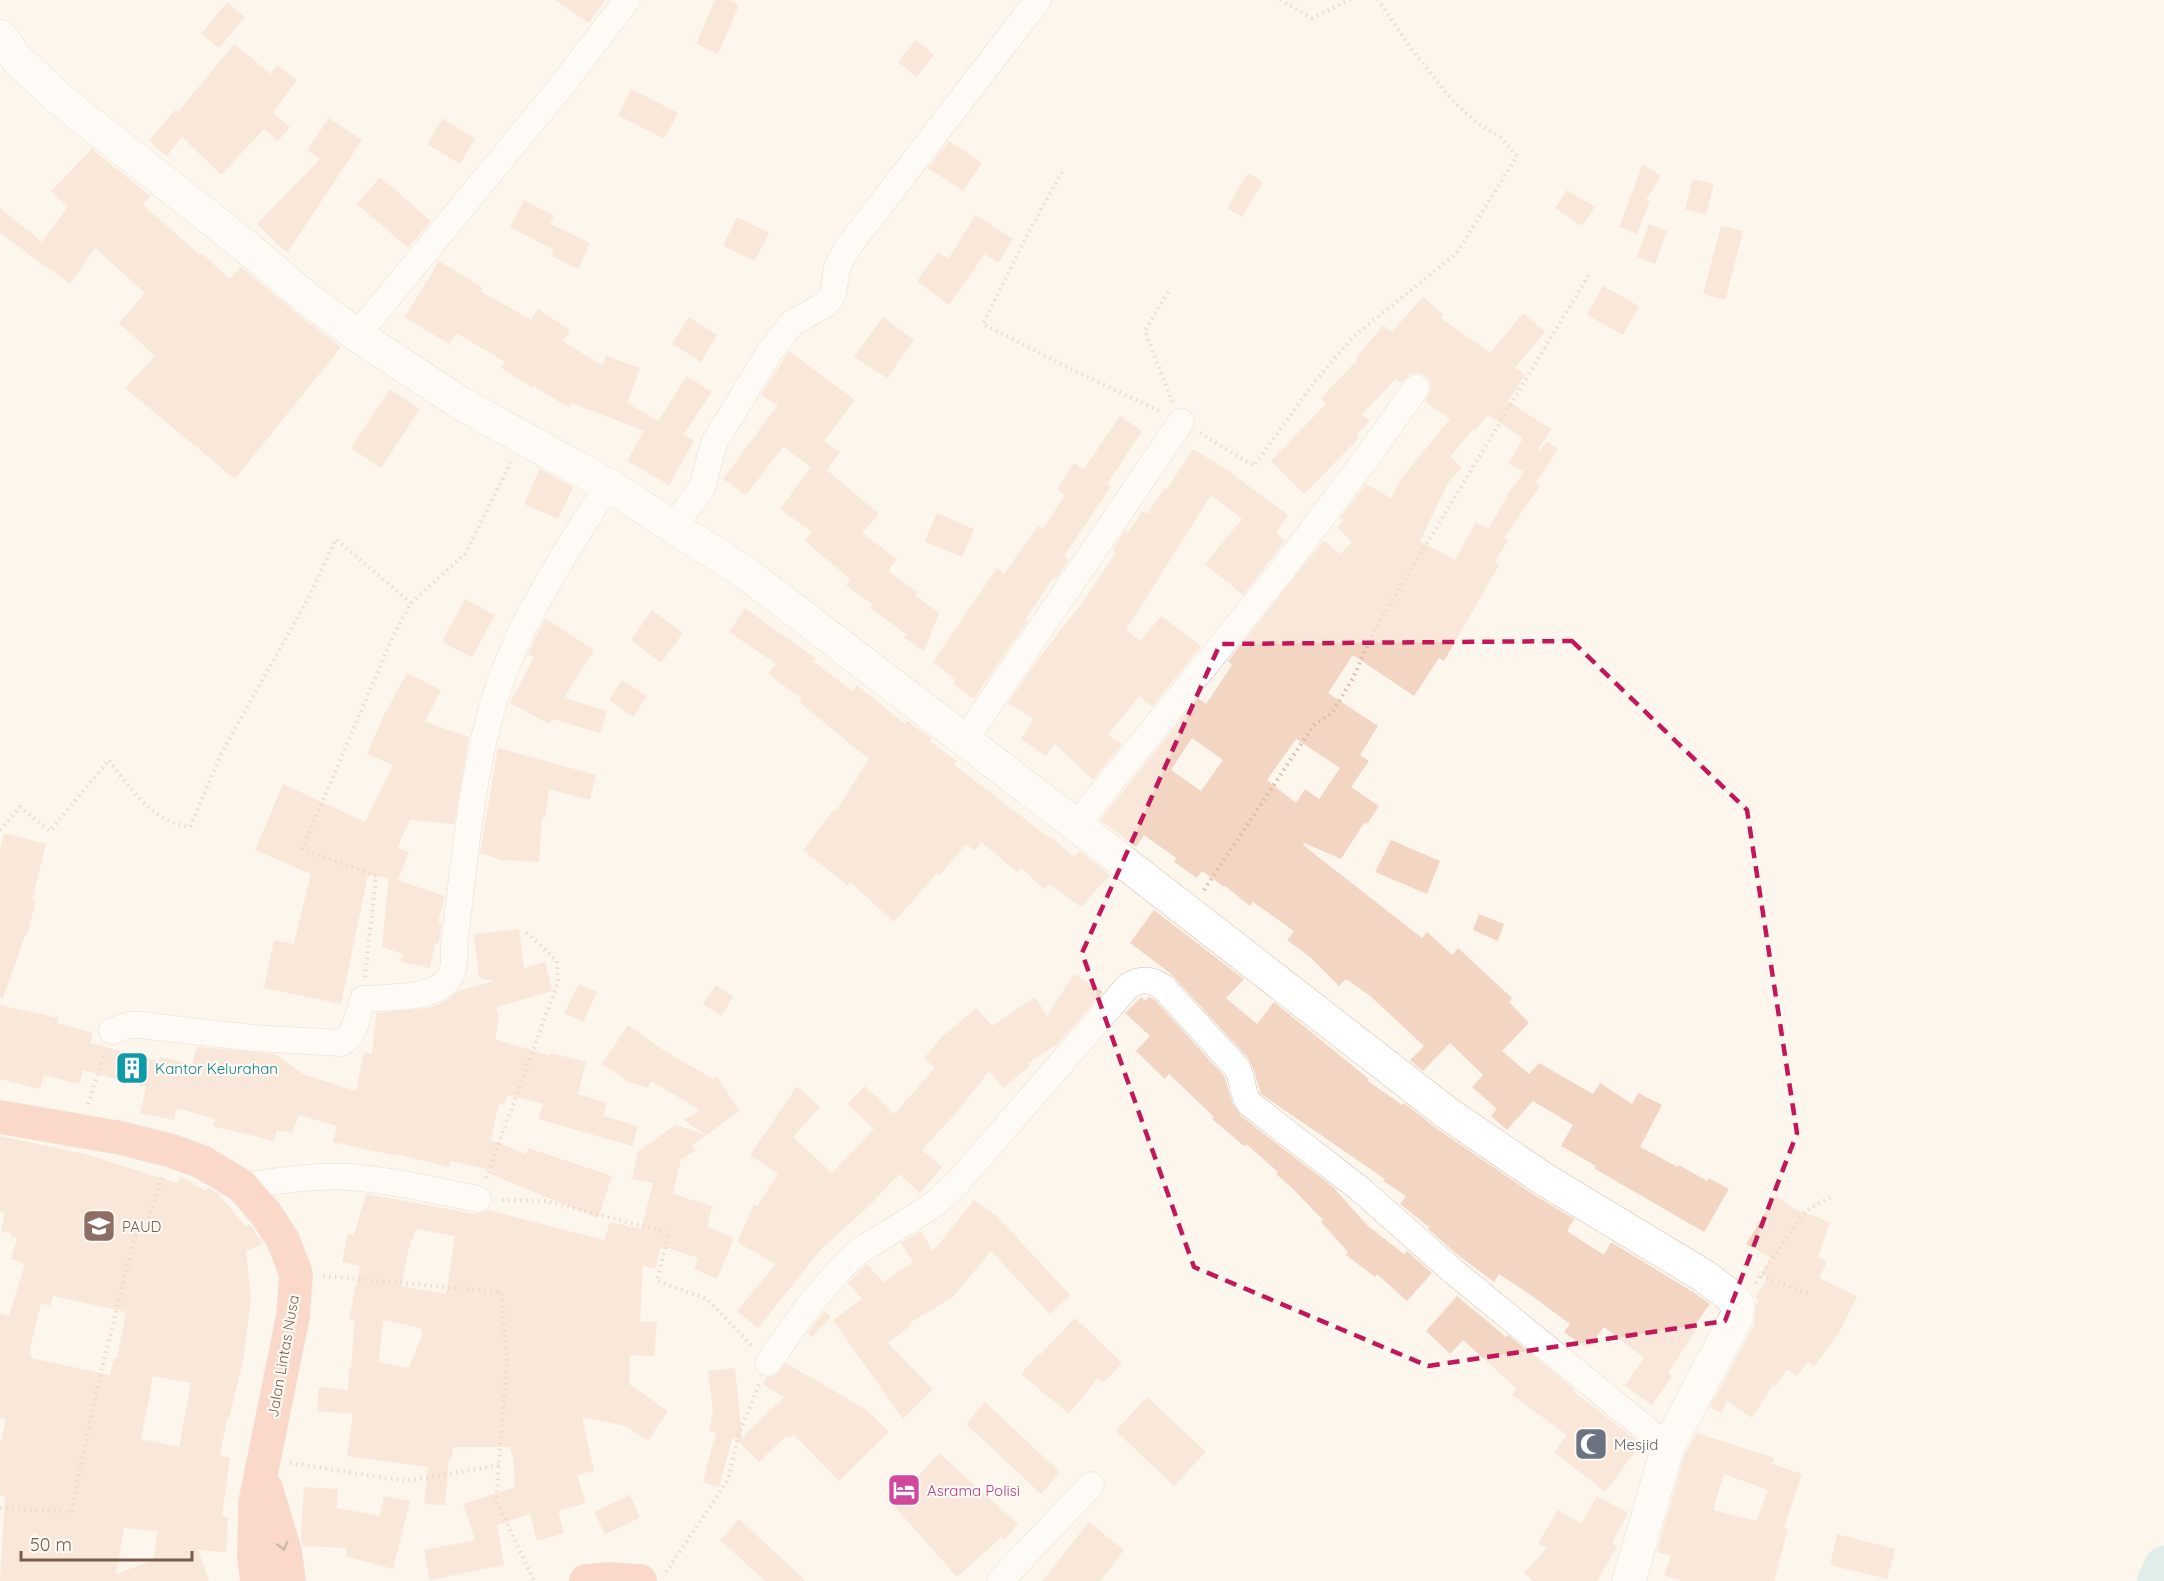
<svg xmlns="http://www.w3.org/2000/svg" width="2164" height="1581" font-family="Quicksand,sans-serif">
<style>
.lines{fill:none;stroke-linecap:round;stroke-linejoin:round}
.river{stroke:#bfe3e8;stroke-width:40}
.building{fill:#f3d5c3;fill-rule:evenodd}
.street-casing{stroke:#d1beb0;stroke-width:27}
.secondary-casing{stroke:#d6c0b0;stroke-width:34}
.highway-casing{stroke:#dad1cd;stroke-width:34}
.path{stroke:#d9b8a5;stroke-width:4;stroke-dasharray:1.5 4.5;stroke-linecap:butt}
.street{stroke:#fff;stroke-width:26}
.secondary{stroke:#fff;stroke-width:33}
.highway{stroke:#f7b7a3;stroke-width:33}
.oneway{stroke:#936e5e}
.marked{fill:none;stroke:#c2185b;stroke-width:4.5;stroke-dasharray:12 8;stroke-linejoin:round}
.labels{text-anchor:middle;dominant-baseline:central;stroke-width:4.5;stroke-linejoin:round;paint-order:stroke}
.culture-label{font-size:15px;fill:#0d838f;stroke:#fffaf3;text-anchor:start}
.education-label{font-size:15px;fill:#785e54;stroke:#fffaf3;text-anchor:start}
.street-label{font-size:15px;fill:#7a5c4d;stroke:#fffaf3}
.worship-label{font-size:15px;fill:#5b616d;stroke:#fffaf3;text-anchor:start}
.hotel-label{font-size:15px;fill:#b23c85;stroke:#fffaf3;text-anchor:start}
</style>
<rect width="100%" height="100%" fill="#fdf6ec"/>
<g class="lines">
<!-- river -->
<polyline class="river" points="2157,1581 2164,1566"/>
</g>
<!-- building -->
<g class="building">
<polygon points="555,0 605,0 589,23"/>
<polygon points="715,0 730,0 739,5 718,54 696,44"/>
<polygon points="227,2 245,17 219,48 201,34"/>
<polygon points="916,40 934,55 916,77 898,62"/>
<polygon points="234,44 271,74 277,65 297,80 273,113 290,127 278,141 264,129 221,175 182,137 167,156 149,141 175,110 178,112"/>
<polygon points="631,89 678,113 664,139 618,115"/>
<polygon points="329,118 362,140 287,253 257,224 320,159 307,150"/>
<polygon points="442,119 475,138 460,164 427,144"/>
<polygon points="949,141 982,163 963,191 928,168"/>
<polygon points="92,149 150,196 143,205 200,255 202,253 229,279 241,267 297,314 341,347 235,479 125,388 155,356 119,323 145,293 95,248 70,284 0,233 0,208 42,242 68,207 51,191"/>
<polygon points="1643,164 1661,176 1646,200 1650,201 1637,234 1619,227"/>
<polygon points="1248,173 1263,182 1242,217 1227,208"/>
<polygon points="380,177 431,221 408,248 357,204"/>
<polygon points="1693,179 1714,184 1706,215 1685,209"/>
<polygon points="1567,190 1595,207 1582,226 1555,208"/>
<polygon points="524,200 554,216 550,224 590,243 578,269 551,256 554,250 510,227"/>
<polygon points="976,215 1013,239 998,263 985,254 949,305 917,281 938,252 948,259"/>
<polygon points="737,217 769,233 755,261 723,246"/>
<polygon points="1649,224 1667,231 1655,264 1637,257"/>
<polygon points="1721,226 1743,231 1725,300 1703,294"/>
<polygon points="439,261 483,288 481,291 531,320 538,309 570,330 563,341 602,366 606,356 640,368 627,403 658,421 687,376 712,392 683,435 694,441 669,485 627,461 644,431 572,403 569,408 534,386 533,388 501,368 505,362 456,333 449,344 405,317"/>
<polygon points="1603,286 1639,306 1623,335 1587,315"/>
<path d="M1423,297L1444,315L1441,318L1490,353L1523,313L1545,332L1515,368L1525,375L1508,401L1551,429L1537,452L1538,453L1547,441L1558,449L1536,483L1540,486L1504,538L1508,540L1495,562L1499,565L1444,661L1439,658L1414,696L1353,655L1328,693L1378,726L1360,755L1369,761L1351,787L1379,806L1367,824L1364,823L1341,859L1304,843L1303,845L1422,938L1427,932L1452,955L1458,948L1512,998L1509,1002L1529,1023L1502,1051L1529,1074L1539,1063L1593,1094L1600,1083L1632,1104L1638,1093L1662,1105L1640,1147L1678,1167L1679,1165L1707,1181L1709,1178L1729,1189L1704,1232L1595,1169L1596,1166L1561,1146L1573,1125L1533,1101L1507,1130L1491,1116L1497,1109L1472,1087L1483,1075L1450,1043L1423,1071L1410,1060L1424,1046L1369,995L1346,979L1339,986L1310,957L1287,940L1294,931L1253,902L1250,906L1225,886L1224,887L1202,871L1197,878L1174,862L1176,858L1144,835L1136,847L1100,820L1198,698L1206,704L1232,665L1228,661L1316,550L1324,541L1341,554L1352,542L1337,527L1344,520L1340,518L1366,484L1391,498L1401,479L1450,419L1425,401L1431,389L1430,382L1425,376L1418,373L1410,374L1401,383L1396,379L1362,414L1370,421L1356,435L1359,438L1304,494L1271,461L1326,404L1321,398L1358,359L1356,358L1383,325L1392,332ZM1488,415L1523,438L1509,463L1524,472L1507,495L1508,496L1488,529L1476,522L1455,560L1420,541L1448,483L1462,467L1450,457L1473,429L1475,431ZM1192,738L1223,760L1201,791L1171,770ZM1296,739L1340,768L1319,799L1305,789L1296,803L1267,780Z"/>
<polygon points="689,317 717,335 701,362 672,344"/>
<polygon points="883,317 914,340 887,378 854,357"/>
<polygon points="789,351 855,400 824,441 840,452 827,470 879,514 862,533 897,559 888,571 917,592 915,595 939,613 924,651 904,637 906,634 870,608 873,605 846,585 850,579 805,541 812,532 780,509 811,467 783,447 746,495 723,479 778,405 761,395"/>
<polygon points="390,389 420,409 381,468 351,448"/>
<polygon points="1120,416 1142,431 1107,484 1111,486 1064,556 1069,560 1056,579 1054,577 1025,620 1027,621 974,699 953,684 956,679 933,662 997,568 1004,574 1038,526 1043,529 1065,495 1057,490 1074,463 1084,469"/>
<polygon points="1193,449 1224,468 1288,515 1276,533 1285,541 1243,595 1205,564 1242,519 1211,495 1126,630 1140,641 1161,616 1201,646 1152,707 1139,696 1108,735 1122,744 1093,780 1055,744 1046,756 1021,739 1034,719 1008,703 1041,655 1085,599 1116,552 1113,550 1125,531 1128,533 1142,511 1147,514 1165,488 1167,489"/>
<polygon points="540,469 573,487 558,519 524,504"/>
<polygon points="937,513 974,529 962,557 925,542"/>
<polygon points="465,599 495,615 472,657 442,642"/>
<polygon points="745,608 815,658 813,661 852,691 857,685 905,724 907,721 931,738 929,741 957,761 954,765 1051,839 1052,838 1074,857 1079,851 1110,875 1081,907 1049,884 1044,889 1021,868 1018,873 981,842 975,851 966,844 940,875 937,873 894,922 850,882 848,886 803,850 834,809 836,811 869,759 799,702 802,699 768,674 776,664 729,632"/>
<polygon points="652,610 683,633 661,663 631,640"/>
<polygon points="545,618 594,650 564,698 607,711 600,733 552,719 549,724 510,703 534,657 528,654"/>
<polygon points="407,673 441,690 425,722 469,737 454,824 410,820 397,848 409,852 398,880 394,879 445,896 438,922 442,923 440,935 438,944 435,943 430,968 401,962 403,954 382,947 389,878 368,875 341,1004 264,988 274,940 294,944 311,874 255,850 283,784 365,822 393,765 367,754 383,717"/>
<polygon points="622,680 647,696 633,717 609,700"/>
<polygon points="498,748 596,775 590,800 552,790 549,791 545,818 542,818 539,862 501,860 480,853"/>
<polygon points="4,833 46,844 32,900 36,901 27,935 25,935 3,999 0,998 0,850"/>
<polygon points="1391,840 1440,861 1427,894 1375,872"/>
<polygon points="1154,910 1244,979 1226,998 1257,1024 1274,1002 1369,1079 1368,1081 1402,1105 1404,1103 1436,1128 1531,1193 1574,1219 1567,1231 1604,1255 1611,1242 1693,1292 1710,1304 1695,1325 1698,1327 1668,1373 1672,1376 1652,1405 1625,1386 1644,1358 1604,1327 1588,1349 1564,1332 1570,1324 1528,1293 1499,1274 1494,1282 1458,1255 1428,1229 1429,1227 1400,1204 1406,1196 1383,1181 1385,1179 1261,1094 1253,1068 1248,1058 1170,973 1130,943"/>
<polygon points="1479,914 1504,924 1498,941 1473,930"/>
<polygon points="519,929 524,968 545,962 552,991 496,1007 499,1017 495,1039 550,1056 551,1053 586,1062 578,1094 607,1103 603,1116 638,1126 632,1146 538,1119 543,1104 508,1095 504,1105 499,1103 491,1140 526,1154 528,1148 612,1176 598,1218 490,1174 491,1170 451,1161 449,1167 397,1154 397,1156 333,1142 337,1126 299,1115 292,1133 277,1130 274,1141 213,1126 215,1119 177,1108 174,1120 140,1113 146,1087 83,1070 79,1084 44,1075 40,1089 0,1079 0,1005 58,1018 57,1023 93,1033 90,1043 159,1061 160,1057 192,1064 197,1047 275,1054 303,1074 356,1091 364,1052 372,1054 376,1013 428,1008 444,1002 458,991 494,981 479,978 474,934"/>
<polygon points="1074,974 1103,992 1058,1044 1028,1063 1030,1066 1003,1088 989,1071 963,1105 922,1150 942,1167 920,1193 899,1174 871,1204 826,1245 825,1244 758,1328 737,1311 776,1264 737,1242 754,1205 757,1206 778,1174 750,1155 797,1086 820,1107 793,1137 832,1173 874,1129 847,1104 865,1086 894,1114 935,1068 924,1058 942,1037 976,1008 992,1026 1035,997 1047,1016"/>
<polygon points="579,984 597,992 583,1022 564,1013"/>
<polygon points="716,985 733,997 721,1016 703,1004"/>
<polygon points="1141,997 1145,1001 1149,997 1154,999 1224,1076 1232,1102 1241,1116 1333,1187 1368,1226 1404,1254 1407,1251 1432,1273 1407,1301 1377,1274 1375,1277 1346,1255 1348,1252 1321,1222 1323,1220 1292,1188 1276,1174 1278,1172 1246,1144 1244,1146 1212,1119 1214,1117 1169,1074 1165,1079 1136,1051 1150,1036 1125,1013"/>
<path d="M628,1025L663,1050L713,1079L716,1076L740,1111L692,1145L696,1150L681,1159L673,1194L712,1206L707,1227L734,1238L717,1279L694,1269L698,1258L661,1246L655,1269L643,1265L640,1321L657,1322L654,1356L630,1355L629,1384L668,1411L648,1441L626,1426L582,1417L594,1471L577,1475L586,1503L558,1511L564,1533L537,1541L530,1514L497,1525L504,1565L430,1580L424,1550L475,1540L463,1504L515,1487L513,1454H511L510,1447H453L452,1459H449L445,1505L424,1504L428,1467L347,1456L353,1414L317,1411L319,1387L348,1390L349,1367H351L355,1320L349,1319L360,1266L342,1262L348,1234L354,1235L366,1194L475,1214L482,1213L488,1210L604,1240L610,1222L641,1229L653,1183L632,1179L638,1151L676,1125L706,1135L684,1120L700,1110L651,1081L648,1088L629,1082L602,1064ZM416,1229L455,1236L446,1294L401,1286L411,1239H413ZM383,1320L421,1328L420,1331L423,1332L409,1368L379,1362Z"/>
<path d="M0,1136L85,1154L177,1183L181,1176L205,1191L208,1188L217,1193L246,1226L250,1224L263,1244L246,1251L251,1299L243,1361L229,1419L227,1418L220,1456L230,1458L222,1517H228L226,1552L198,1550L209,1581H0L5,1496H0V1445L6,1419L0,1418V1314L9,1316L25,1264L11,1259L17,1238L11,1237V1233L1,1231L5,1213L0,1212ZM53,1296L126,1312L117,1359L114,1358L110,1375L31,1358L32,1354L29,1353L41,1303L50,1306ZM153,1376L191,1383L179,1447L141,1439ZM124,1528L157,1531L154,1560L116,1574Z"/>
<polygon points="1776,1196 1795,1209 1830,1222 1818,1257 1827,1262 1819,1278 1857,1296 1840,1331 1814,1367 1808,1362 1797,1376 1787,1369 1775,1387 1773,1385 1752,1418 1727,1401 1721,1413 1710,1407 1754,1325 1756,1304 1759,1301 1755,1297 1768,1278 1761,1274 1770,1257 1746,1244"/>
<polygon points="974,1200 997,1216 1070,1295 1050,1314 991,1251 954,1296 910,1323 911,1325 888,1343 933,1389 903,1419 833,1320 862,1299 848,1283 867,1264 883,1282 913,1262 901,1243 921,1231 933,1251"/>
<polygon points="1457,1296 1506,1337 1508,1335 1574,1389 1573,1391 1641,1444 1605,1492 1554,1452 1567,1435 1512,1395 1517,1389 1463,1340 1450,1354 1426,1331"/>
<polygon points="824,1311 831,1317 812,1337 808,1333"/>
<polygon points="1075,1318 1122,1363 1103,1383 1098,1378 1069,1414 1021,1374 1038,1354 1040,1355"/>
<polygon points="786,1363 867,1410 889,1432 839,1481 794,1435 790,1438 787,1435 759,1462 733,1436 719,1487 703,1482 716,1432 709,1431 713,1411 708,1371 735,1368 742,1438 784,1397 763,1384 766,1378 775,1376"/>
<polygon points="1147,1397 1206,1452 1174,1486 1116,1431"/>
<polygon points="985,1402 1060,1472 1041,1494 966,1424"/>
<path d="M1697,1433L1774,1458L1772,1464L1802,1474L1784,1528L1788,1529L1774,1581H1681L1664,1575L1671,1556L1657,1552L1685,1454ZM1724,1474L1768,1490L1757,1521L1713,1510Z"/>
<polygon points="939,1453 1018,1524 1004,1540 1002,1537 957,1577 888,1499 909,1479 912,1483"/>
<polygon points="304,1487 338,1489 337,1508 380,1516 384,1496 410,1501 393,1569 345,1556 347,1548 303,1546 301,1539"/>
<polygon points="630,1495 640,1518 605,1534 594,1512"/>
<polygon points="1597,1496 1628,1513 1612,1543 1617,1546 1597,1581 1533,1581 1524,1573 1547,1548 1538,1543 1558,1510 1581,1524"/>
<polygon points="739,1519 806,1581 765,1581 720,1540"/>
<polygon points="1089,1522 1124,1550 1100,1581 1042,1581"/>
<polygon points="1837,1534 1895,1549 1887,1579 1830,1565"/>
</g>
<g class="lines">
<!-- street casing -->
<g class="street-casing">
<g id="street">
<polyline points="357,335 563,84 627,0"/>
<polyline points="673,527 702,488 714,443 771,350 792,323 826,304 833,294 837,268 845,251 1038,0"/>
<polyline points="964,741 1181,422"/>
<polyline points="1076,825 1280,573 1371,452 1416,388"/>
<path d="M112,1031L129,1025H140L253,1038L341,1043C356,1036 358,1013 363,999C387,997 440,1000 451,975C455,966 454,956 454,946C464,867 470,785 492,708C515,627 564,555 608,485"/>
<path d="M242,1186C277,1181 313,1175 349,1177C392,1180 435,1191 478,1199"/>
<path d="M768,1363L810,1304L843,1266L858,1252L935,1204L959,1181L1128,986C1142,978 1150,979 1163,987L1237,1068C1244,1081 1241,1093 1250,1104L1360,1189L1454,1272L1668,1447"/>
<polyline points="1000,1581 1091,1485"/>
</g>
</g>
<!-- secondary casing -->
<g class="secondary-casing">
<polyline id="secondary" points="0,36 17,59 57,97 244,245 309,300 357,335 462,404 608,485 747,574 1076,825 1447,1113 1542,1178 1704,1276 1729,1295 1738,1305 1737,1316 1668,1447 1629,1581"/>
</g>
<!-- highway casing -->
<g class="highway-casing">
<g id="highway">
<polyline points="0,1117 121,1138 172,1151 202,1162 242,1186 266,1214 283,1240 296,1274 293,1316 255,1503 254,1557 257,1581"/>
<polyline points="266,1488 285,1551 289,1581"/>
<polyline points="586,1581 609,1579 640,1581"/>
</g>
</g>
<!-- path -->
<g class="path">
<polyline points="1280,0 1312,18 1350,0"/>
<polyline points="1062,172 1027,235 983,324 1079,373 1159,411"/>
<polyline points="1168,292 1145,331 1172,402"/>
<polyline points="1200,433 1254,466 1316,380 1354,336 1456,254 1517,156 1499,136 1477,123 1452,100 1410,47 1378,0"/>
<path d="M0,830L20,807L50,831L109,760C130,788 152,822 190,827L222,752L309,597L336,539L411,603"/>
<polyline points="1204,890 1303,741 1315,724 1332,713 1353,678 1374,631 1590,273"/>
<polyline points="365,977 376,876 302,849 394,634 411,603 465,554 511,462"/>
<polyline points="88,1104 105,1052"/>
<polyline points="486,1178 558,982 557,961 526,932"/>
<polyline points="502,1200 546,1201 669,1233 657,1281 707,1299 753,1347"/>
<polyline points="323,1276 501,1292 507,1359 496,1500 534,1581"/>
<polyline points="1761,1276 1811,1294"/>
<polyline points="1756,1283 1801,1217 1810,1208 1831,1197"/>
<polyline points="290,1463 406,1481 500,1465"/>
<polyline points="0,1508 71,1512 97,1388 137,1228 147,1222 163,1177"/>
<polyline points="666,1572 728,1480 739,1433 760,1382"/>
</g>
<!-- street -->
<use href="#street" class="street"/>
<!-- secondary -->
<use href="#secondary" class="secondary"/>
<!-- highway -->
<use href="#highway" class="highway"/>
</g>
<!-- one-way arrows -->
<defs><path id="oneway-chevron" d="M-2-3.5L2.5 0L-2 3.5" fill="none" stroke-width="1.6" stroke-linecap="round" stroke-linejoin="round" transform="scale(1.5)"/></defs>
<use class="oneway" href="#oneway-chevron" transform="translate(283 1546) rotate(76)"/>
<!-- marked area -->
<path d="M0 0H2164V1581H0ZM1572,641L1747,810L1797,1133L1725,1321L1428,1366L1194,1267L1082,953L1220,644Z" fill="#fdf6ec" fill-opacity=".55" fill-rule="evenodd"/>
<path class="marked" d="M1572,641L1747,810L1797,1133L1725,1321L1428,1366L1194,1267L1082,953L1220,644Z"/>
<!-- icons -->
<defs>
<g id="building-square" transform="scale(1.725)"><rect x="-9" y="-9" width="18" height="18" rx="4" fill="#0f9aa8" stroke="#fffaf3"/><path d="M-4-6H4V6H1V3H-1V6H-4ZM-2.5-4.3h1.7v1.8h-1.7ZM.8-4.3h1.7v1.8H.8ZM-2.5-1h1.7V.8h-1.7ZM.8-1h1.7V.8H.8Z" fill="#fff"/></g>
<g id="school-square" transform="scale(1.725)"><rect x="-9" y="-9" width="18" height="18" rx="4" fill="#8d6e63" stroke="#fffaf3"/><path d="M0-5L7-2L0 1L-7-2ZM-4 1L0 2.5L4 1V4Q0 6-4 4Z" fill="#fff"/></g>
<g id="mosque-square" transform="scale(1.725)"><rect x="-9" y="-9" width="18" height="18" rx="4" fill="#6b7280" stroke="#fffaf3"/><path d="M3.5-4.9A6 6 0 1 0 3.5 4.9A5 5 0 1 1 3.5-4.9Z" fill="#fff"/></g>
<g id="hotel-square" transform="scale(1.725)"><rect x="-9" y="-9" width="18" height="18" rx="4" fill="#d1479c" stroke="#fffaf3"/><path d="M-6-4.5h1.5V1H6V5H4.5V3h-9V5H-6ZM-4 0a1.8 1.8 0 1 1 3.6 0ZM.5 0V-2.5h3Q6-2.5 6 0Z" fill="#fff"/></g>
</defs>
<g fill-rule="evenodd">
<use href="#building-square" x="132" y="1068"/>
<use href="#school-square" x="99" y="1226"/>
<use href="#mosque-square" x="1591" y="1444"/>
<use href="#hotel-square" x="904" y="1490"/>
</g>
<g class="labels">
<!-- culture labels -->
<g class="culture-label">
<text x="155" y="1068">Kantor Kelurahan</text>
</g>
<!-- education labels -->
<g class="education-label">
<text x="122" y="1226">PAUD</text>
</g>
<!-- street labels -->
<g class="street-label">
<text transform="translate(283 1356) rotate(-80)">Jalan Lintas Nusa</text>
</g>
<!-- worship labels -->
<g class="worship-label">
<text x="1614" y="1444">Mesjid</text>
</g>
<!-- hotel labels -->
<g class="hotel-label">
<text x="927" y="1490">Asrama Polisi</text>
</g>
</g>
<!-- scale -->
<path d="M21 1551v9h171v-9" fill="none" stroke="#7a5c4d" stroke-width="3"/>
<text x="30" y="1551" font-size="18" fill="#7a5c4d" stroke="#fffaf3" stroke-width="4.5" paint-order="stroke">50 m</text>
</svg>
